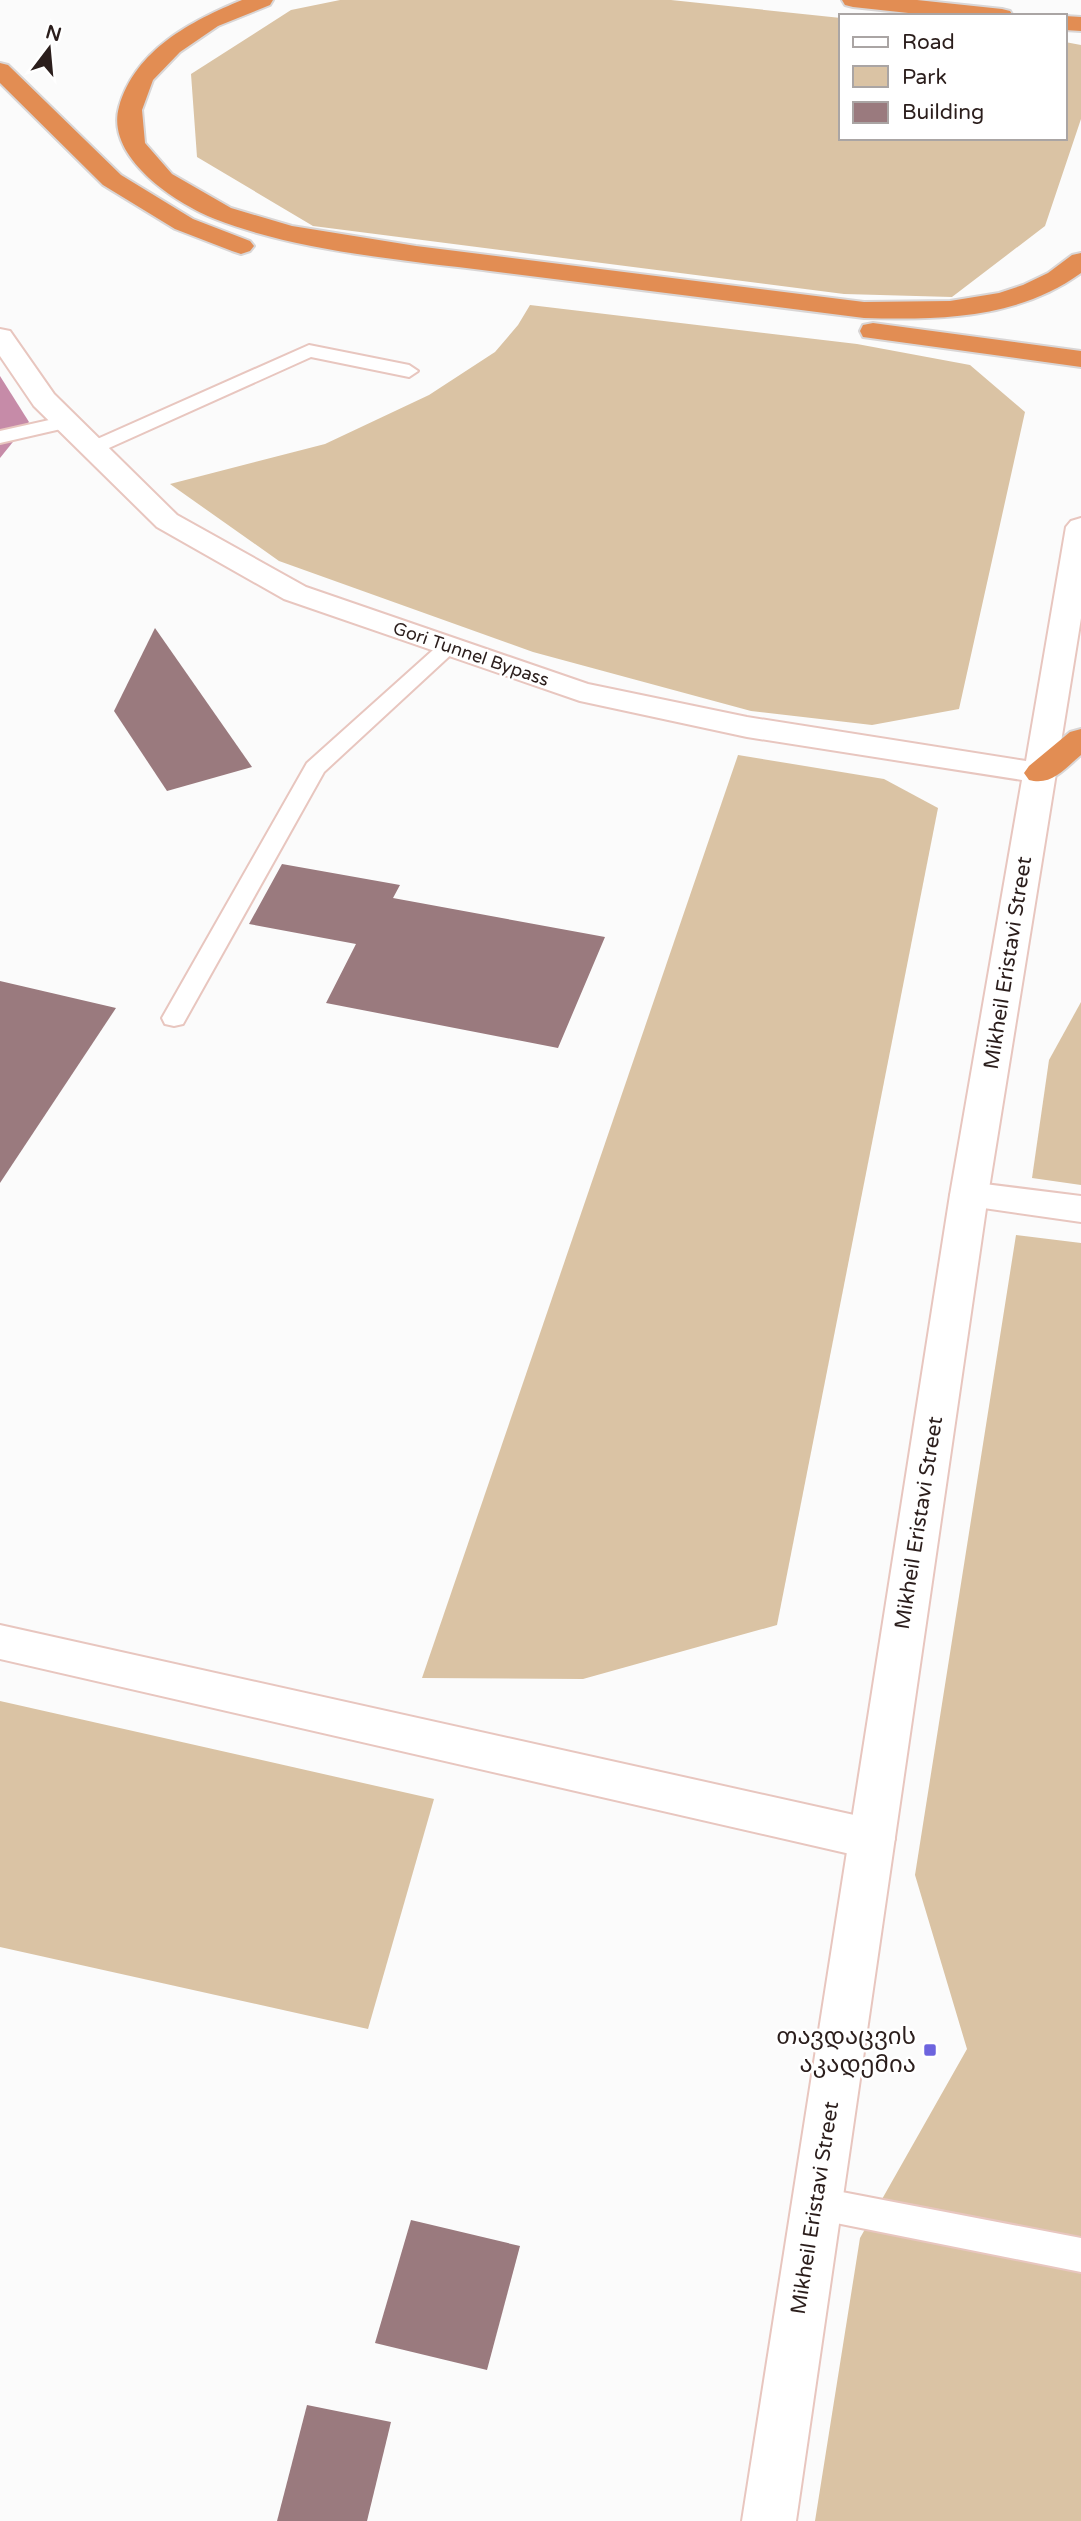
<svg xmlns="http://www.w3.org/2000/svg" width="1081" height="2521" font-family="'Varela Round','Noto Sans Georgian',sans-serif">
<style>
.green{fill:#dac3a4}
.water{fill:#c68ba8}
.building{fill:#9a7a7e}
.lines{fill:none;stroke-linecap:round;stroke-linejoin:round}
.lane-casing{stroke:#e8c6bf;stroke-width:4}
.street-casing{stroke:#e8c6bf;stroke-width:4}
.secondary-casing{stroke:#e8c6bf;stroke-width:4}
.highway-casing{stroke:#d9d6d6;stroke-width:4}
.lane{fill:#fff;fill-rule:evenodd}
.street{fill:#fff;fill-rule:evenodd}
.secondary{fill:#fff;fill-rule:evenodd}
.highway{fill:#e28d53;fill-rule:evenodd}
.poi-dot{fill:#6d64de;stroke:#fff;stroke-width:2.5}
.labels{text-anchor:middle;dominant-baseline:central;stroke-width:5;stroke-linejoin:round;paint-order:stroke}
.far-street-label{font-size:18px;fill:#2b1e1c;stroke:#fff}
.street-label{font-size:21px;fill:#2b1e1c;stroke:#fff}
.near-poi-label{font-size:24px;fill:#2b1e1c;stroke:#fff;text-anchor:end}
</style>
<rect width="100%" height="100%" fill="#fbfbfb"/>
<!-- green -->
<g class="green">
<polygon points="340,0 671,0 841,18 841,138 1065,138 1065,42 1081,45 1081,119 1045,226 952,297 844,294 313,226 197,157 191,74 291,10"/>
<polygon points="530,305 857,344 970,365 1025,412 959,709 872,725 751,711 533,652 279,561 170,484 325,444 429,395 495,352 518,325"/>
<polygon points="738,755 884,779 938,808 777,1625 583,1679 422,1678"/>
<polygon points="1081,1002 1081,1185 1032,1178 1049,1060"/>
<polygon points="1016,1235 1081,1243 1081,2521 815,2521 860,2238 967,2049 915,1875"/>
<polygon points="0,1701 434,1799 368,2029 0,1947"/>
</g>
<!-- water -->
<polygon class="water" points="0,376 29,422 0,458"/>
<!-- building -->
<g class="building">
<polygon points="155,628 252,767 167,791 114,711"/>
<polygon points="282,864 400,885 393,898 605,937 558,1048 326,1003 356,944 249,924"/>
<polygon points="0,981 116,1008 0,1183"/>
<polygon points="411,2220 520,2246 487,2370 375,2343"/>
<polygon points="307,2405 391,2422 367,2521 277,2521"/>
</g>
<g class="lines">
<!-- lane casing -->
<g class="lane-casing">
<g id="lane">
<polygon points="309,345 409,365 418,371 409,377 311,357 100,452 86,452 83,448 86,444"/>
<polygon points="67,416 77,422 74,426 0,443 0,431"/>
<polygon points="449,640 456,642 460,646 456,650 324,772 183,1024 174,1026 165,1024 162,1018 307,763 442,642"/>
<polygon points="816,2187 1081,2238 1081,2272 816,2219 804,2214 799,2203 804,2192"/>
</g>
</g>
<!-- street casing -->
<g class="street-casing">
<g id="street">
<polygon points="969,1182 1081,1196 1081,1222 956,1204 950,1195 956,1186"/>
<polygon points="0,1625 872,1819 888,1825 895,1839 888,1853 872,1859 0,1659"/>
</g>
</g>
<!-- secondary casing -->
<g class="secondary-casing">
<polygon id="secondary" points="0,329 10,331 54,394 177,515 306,587 588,684 747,717 1026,761 1066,527 1071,521 1081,518 1081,618 988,1195 796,2521 742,2521 950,1195 1022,780 747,737 580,701 284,599 157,527 34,406 0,356"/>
</g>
<!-- highway casing -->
<g class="highway-casing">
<g id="highway">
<path d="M242,0H273L270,5L218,26L180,52L153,80L142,110L145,143L172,174L231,208L292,226L416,246L864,302L950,301L999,293L1023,285L1048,273L1072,255L1081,253V273C1018,319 939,320 864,318C739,302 615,287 490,271C402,260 297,251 215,219C175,203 105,157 119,107C135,50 191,21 242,0Z"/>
<polygon points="842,0 917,0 1002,9 1010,11 1013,16 936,16 853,7 845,5"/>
<polygon points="1065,16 1081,17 1081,31 1065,30"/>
<polygon points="0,63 8,65 121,175 193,219 250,241 254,246 250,251 241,254 232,251 175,229 103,185 0,83"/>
<polygon points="873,323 1081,351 1081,367 863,337 860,331 863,325"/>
<path d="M1081,729V755C1064,769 1052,786 1029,780L1024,773L1029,766L1070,732Z"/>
</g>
</g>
<!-- lane -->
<use href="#lane" class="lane"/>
<!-- street -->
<use href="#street" class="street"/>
<!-- secondary -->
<use href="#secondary" class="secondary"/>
<!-- highway -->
<use href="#highway" class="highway"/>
</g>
<!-- markers -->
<rect class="poi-dot" x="923" y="2043" width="14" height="14" rx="3.5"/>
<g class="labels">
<!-- far-street labels -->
<g class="far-street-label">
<text transform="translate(471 654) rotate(19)">Gori Tunnel Bypass</text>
</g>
<!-- street labels -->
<g class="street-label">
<text transform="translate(1008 963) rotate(-81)">Mikheil Eristavi Street</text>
<text transform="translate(919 1523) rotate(-81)">Mikheil Eristavi Street</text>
<text transform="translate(815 2208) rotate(-81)">Mikheil Eristavi Street</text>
</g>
<!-- near-poi labels -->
<g class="near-poi-label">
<text x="916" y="2036">თავდაცვის<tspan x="916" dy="28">აკადემია</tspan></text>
</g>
</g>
<!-- legend -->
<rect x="839" y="14" width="228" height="126" fill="#ffffff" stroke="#aaa5a4" stroke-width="2"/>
<rect x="853" y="37" width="35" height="10" fill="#ffffff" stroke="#aaa5a4" stroke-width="2"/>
<text x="902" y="49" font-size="21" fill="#2b1e1c">Road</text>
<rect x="853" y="66" width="35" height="21" fill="#dac3a4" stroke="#aaa5a4" stroke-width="2"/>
<text x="902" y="84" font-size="21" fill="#2b1e1c">Park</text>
<rect x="853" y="102" width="35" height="21" fill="#9a7a7e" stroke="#aaa5a4" stroke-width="2"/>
<text x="902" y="119" font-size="21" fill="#2b1e1c">Building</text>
<!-- north arrow -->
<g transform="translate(49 49) rotate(16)" stroke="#ffffff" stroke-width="5" paint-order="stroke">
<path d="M0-5L12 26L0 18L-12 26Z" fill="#2b1e1c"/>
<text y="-10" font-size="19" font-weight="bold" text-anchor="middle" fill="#2b1e1c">N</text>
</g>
</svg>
